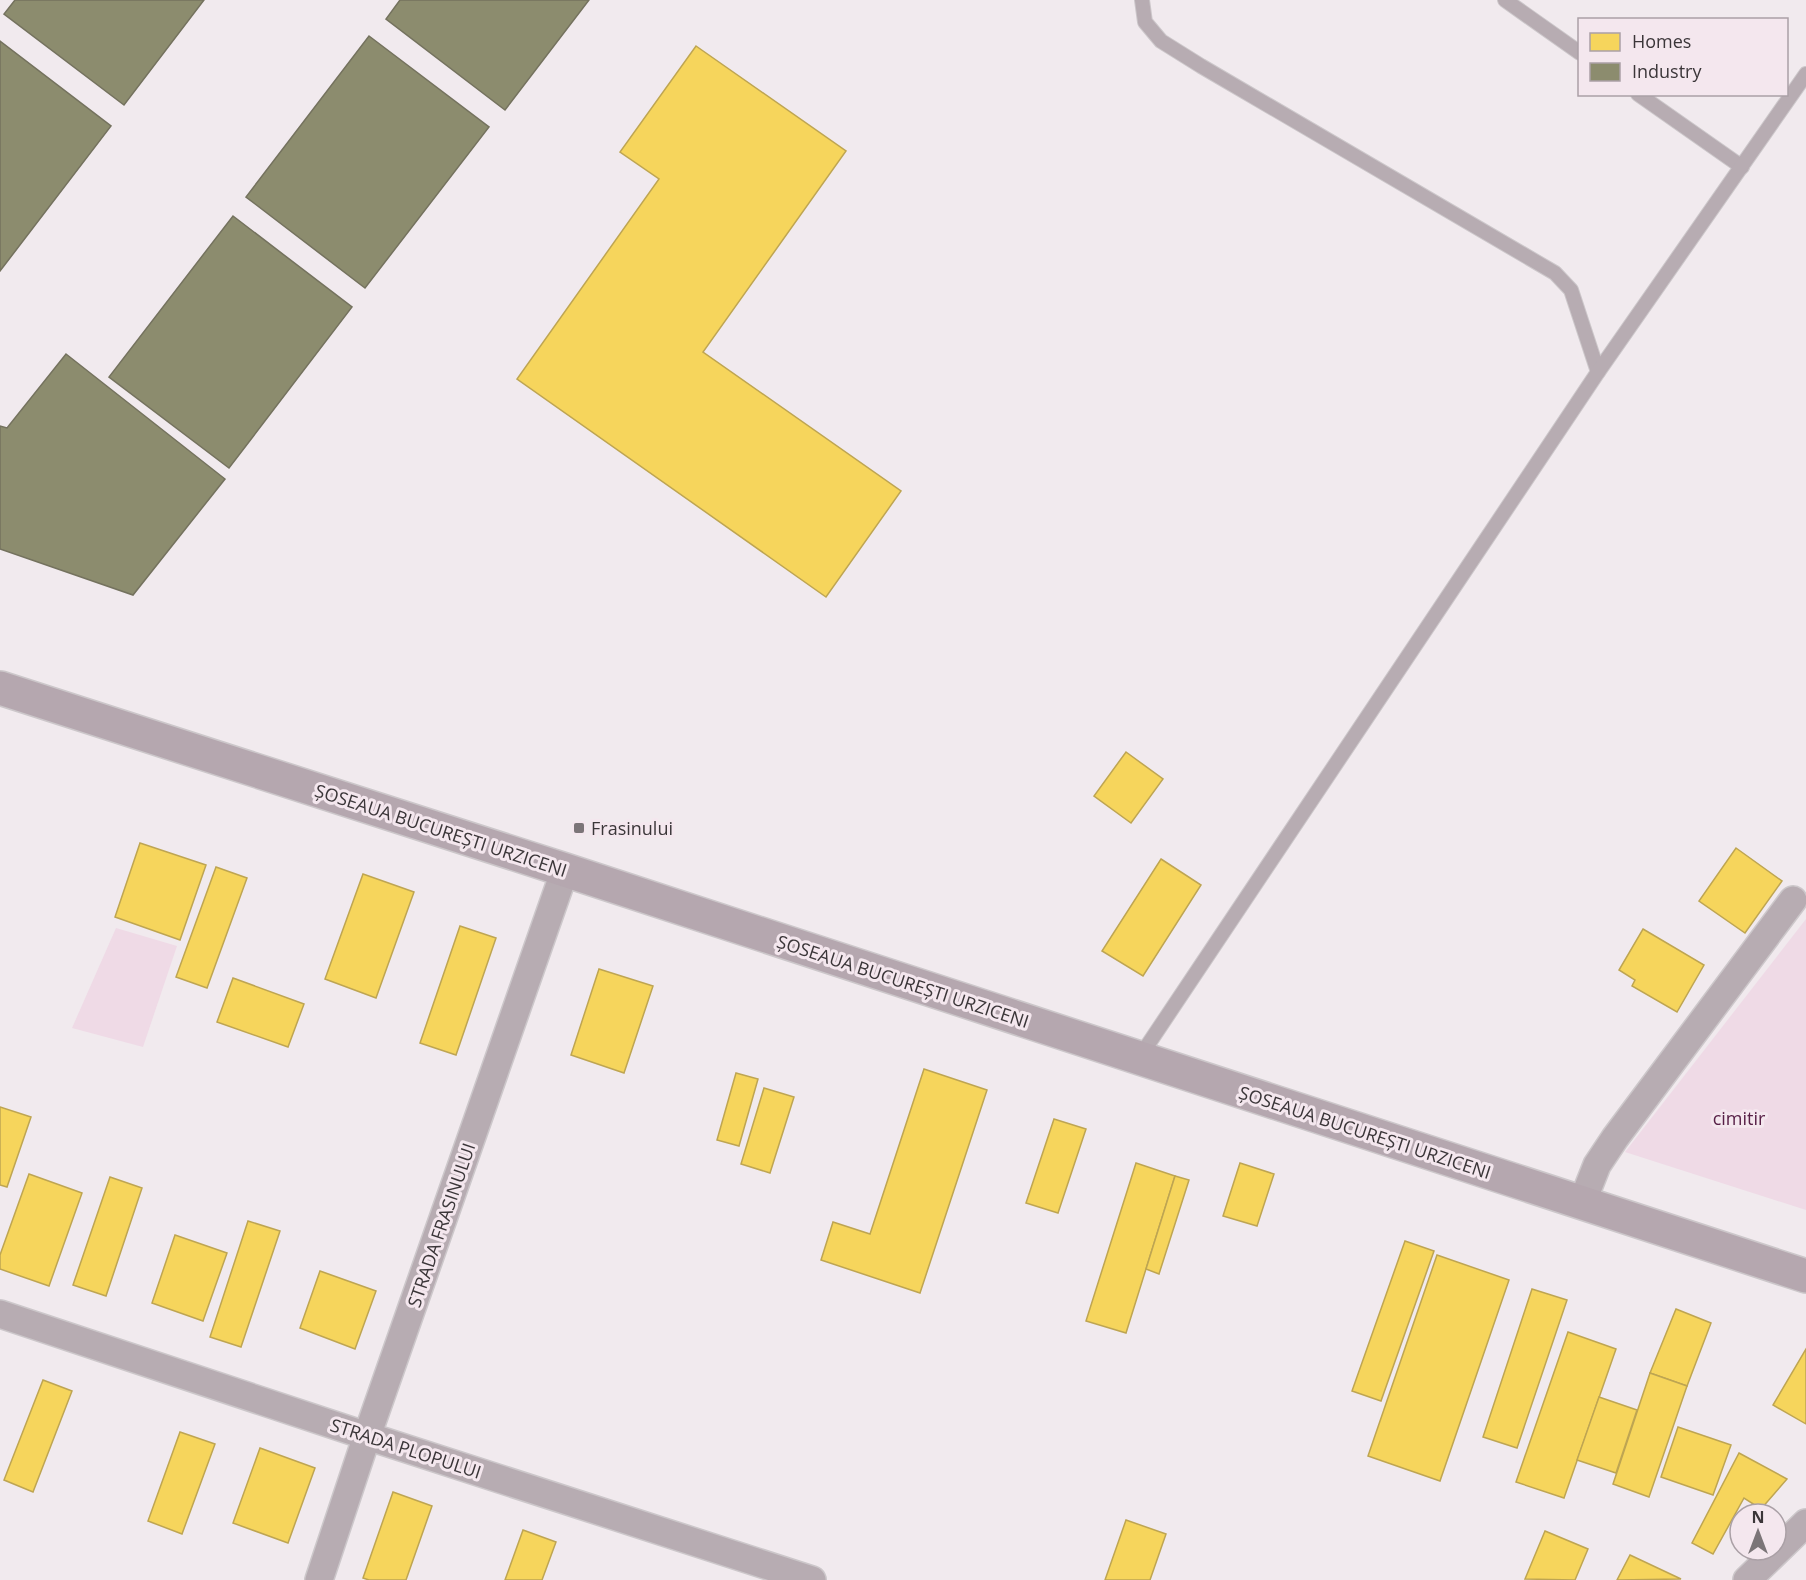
<svg xmlns="http://www.w3.org/2000/svg" width="1806" height="1580" font-family="'Open Sans',sans-serif">
<style>
.green{fill:#efdae6}
.homes{fill:#f6d55c;stroke:#bea552;stroke-width:1.5}
.industry{fill:#8c8c6e;stroke:#74725e;stroke-width:1.5}
.lines{fill:none;stroke-linecap:round;stroke-linejoin:round}
.lane-casing{stroke:#ccc7ca;stroke-width:16}
.street-casing{stroke:#ccc7ca;stroke-width:30}
.highway-casing{stroke:#ccc7ca;stroke-width:36}
.lane{stroke:#b7acb2;stroke-width:14}
.street{stroke:#b7acb2;stroke-width:27}
.highway{stroke:#b5a7af;stroke-width:33}
.poi-dot{fill:#7b7578;stroke:#f4e7ee;stroke-width:2}
.labels{text-anchor:middle;dominant-baseline:central;stroke-width:6;stroke-linejoin:round;paint-order:stroke}
.poi-label{font-size:18px;fill:#3b3639;stroke:#f4e7ee;text-anchor:start}
.street-label{font-size:18px;fill:#3b3639;stroke:#f4e7ee}
.park-label{font-size:18px;fill:#582047;stroke:#f4e7ee}
</style>
<rect width="100%" height="100%" fill="#f1eaee"/>
<!-- green -->
<g class="green">
<polygon points="1806,919 1806,1210 1625,1152"/>
<polygon points="116,928 177,946 143,1047 72,1028"/>
</g>
<!-- homes -->
<g class="homes">
<polygon points="696,46 846,151 703,352 901,491 826,597 517,379 659,179 620,152"/>
<polygon points="1126,752 1163,779 1131,823 1094,796"/>
<polygon points="140,843 206,865 180,940 115,917"/>
<polygon points="1736,848 1782,881 1745,933 1699,901"/>
<polygon points="1161,859 1201,885 1143,976 1102,951"/>
<polygon points="216,867 247,878 207,988 176,977"/>
<polygon points="363,874 414,892 376,998 325,979"/>
<polygon points="460,926 496,938 456,1055 420,1043"/>
<polygon points="1643,929 1704,965 1677,1012 1632,986 1635,980 1619,970"/>
<polygon points="599,969 653,986 624,1073 571,1055"/>
<polygon points="233,978 304,1004 288,1047 217,1022"/>
<polygon points="924,1069 987,1090 920,1293 821,1260 833,1222 870,1234"/>
<polygon points="736,1073 758,1079 739,1146 717,1140"/>
<polygon points="764,1088 794,1097 770,1173 741,1164"/>
<polygon points="0,1107 31,1117 7,1187 0,1185"/>
<polygon points="1054,1119 1086,1129 1058,1213 1026,1203"/>
<polygon points="1136,1163 1175,1176 1126,1333 1086,1321"/>
<polygon points="1240,1163 1274,1174 1257,1226 1223,1216"/>
<polygon points="29,1174 82,1193 49,1286 0,1269 0,1255"/>
<polygon points="1175,1176 1189,1180 1159,1274 1146,1269"/>
<polygon points="110,1177 142,1188 106,1296 73,1285"/>
<polygon points="248,1221 280,1231 241,1347 210,1337"/>
<polygon points="175,1235 227,1253 203,1321 152,1303"/>
<polygon points="1405,1241 1434,1251 1381,1401 1352,1391"/>
<polygon points="1437,1255 1509,1280 1440,1481 1368,1456"/>
<polygon points="320,1271 376,1291 355,1349 300,1328"/>
<polygon points="1532,1289 1567,1300 1517,1448 1483,1437"/>
<polygon points="1676,1309 1711,1323 1687,1386 1650,1373"/>
<polygon points="1568,1332 1616,1349 1564,1498 1516,1482"/>
<polygon points="1806,1349 1806,1424 1773,1405"/>
<polygon points="1650,1373 1687,1386 1649,1497 1613,1484"/>
<polygon points="43,1380 72,1391 33,1492 4,1480"/>
<polygon points="1599,1397 1637,1410 1616,1473 1577,1460"/>
<polygon points="1678,1427 1731,1445 1713,1495 1661,1477"/>
<polygon points="180,1432 215,1444 182,1534 148,1521"/>
<polygon points="260,1448 315,1468 288,1543 233,1523"/>
<polygon points="1739,1453 1787,1479 1761,1509 1744,1498 1713,1554 1692,1543"/>
<polygon points="393,1492 432,1506 406,1580 369,1580 363,1578"/>
<polygon points="1126,1520 1166,1534 1150,1580 1105,1580"/>
<polygon points="523,1530 556,1542 542,1580 505,1580"/>
<polygon points="1545,1531 1588,1549 1575,1580 1525,1579"/>
<polygon points="1630,1555 1681,1579 1617,1580"/>
</g>
<!-- industry -->
<g class="industry">
<polygon points="15,0 204,0 124,105 4,14"/>
<polygon points="400,0 589,0 505,110 386,19"/>
<polygon points="369,36 489,127 365,288 246,197"/>
<polygon points="0,41 111,126 0,271"/>
<polygon points="233,216 352,307 229,468 109,377"/>
<polygon points="66,354 225,479 133,595 0,549 0,426 7,428"/>
</g>
<g class="lines">
<!-- lane casing -->
<g class="lane-casing">
<g id="lane">
<polyline points="1142,0 1145,22 1161,41 1201,66 1555,273 1571,290 1598,372"/>
<polyline points="1505,0 1580,53"/>
<polyline points="1638,94 1742,167"/>
<polyline points="1139,1058 1598,372 1806,74"/>
</g>
</g>
<!-- street casing -->
<g class="street-casing">
<g id="street">
<polyline points="1582,1203 1597,1165 1615,1138 1793,900"/>
<polyline points="0,1314 367,1436 812,1580"/>
<polyline points="319,1580 367,1436 565,870"/>
<polyline points="1747,1580 1806,1523"/>
</g>
</g>
<!-- highway casing -->
<g class="highway-casing">
<polyline id="highway" points="0,688 565,870 1806,1276"/>
</g>
<!-- lane -->
<use href="#lane" class="lane"/>
<!-- street -->
<use href="#street" class="street"/>
<!-- highway -->
<use href="#highway" class="highway"/>
</g>
<!-- markers -->
<rect class="poi-dot" x="573" y="822" width="12" height="12" rx="3"/>
<g class="labels">
<!-- poi labels -->
<g class="poi-label">
<text x="591" y="828">Frasinului</text>
</g>
<!-- street labels -->
<g class="street-label">
<text transform="translate(441 830) rotate(18)">ȘOSEAUA BUCUREȘTI URZICENI</text>
<text transform="translate(903 981) rotate(18)">ȘOSEAUA BUCUREȘTI URZICENI</text>
<text transform="translate(1365 1132) rotate(18)">ȘOSEAUA BUCUREȘTI URZICENI</text>
<text transform="translate(441 1225) rotate(-71)">STRADA FRASINULUI</text>
<text transform="translate(406 1448) rotate(18)">STRADA PLOPULUI</text>
</g>
<!-- park labels -->
<g class="park-label">
<text x="1739" y="1118">cimitir</text>
</g>
</g>
<!-- legend -->
<rect x="1578" y="18" width="210" height="78" fill="#f4e7ee" stroke="#aaa0a6" stroke-width="1.5"/>
<rect x="1590" y="33" width="30" height="18" fill="#f6d55c" stroke="#aaa0a6" stroke-width="1.5"/>
<text x="1632" y="48" font-size="18" fill="#3b3639">Homes</text>
<rect x="1590" y="63" width="30" height="18" fill="#8c8c6e" stroke="#aaa0a6" stroke-width="1.5"/>
<text x="1632" y="78" font-size="18" fill="#3b3639">Industry</text>
<!-- north arrow -->
<g transform="translate(1758 1532)"><circle r="28" fill="#f4e7ee" stroke="#aaa0a6" stroke-width="1.5"/>
<path d="M0-4.5L10 22L0 15L-10 22Z" fill="#7b7578"/>
<text y="-9" font-size="16" font-weight="bold" text-anchor="middle" fill="#3b3639">N</text>
</g>
</svg>
